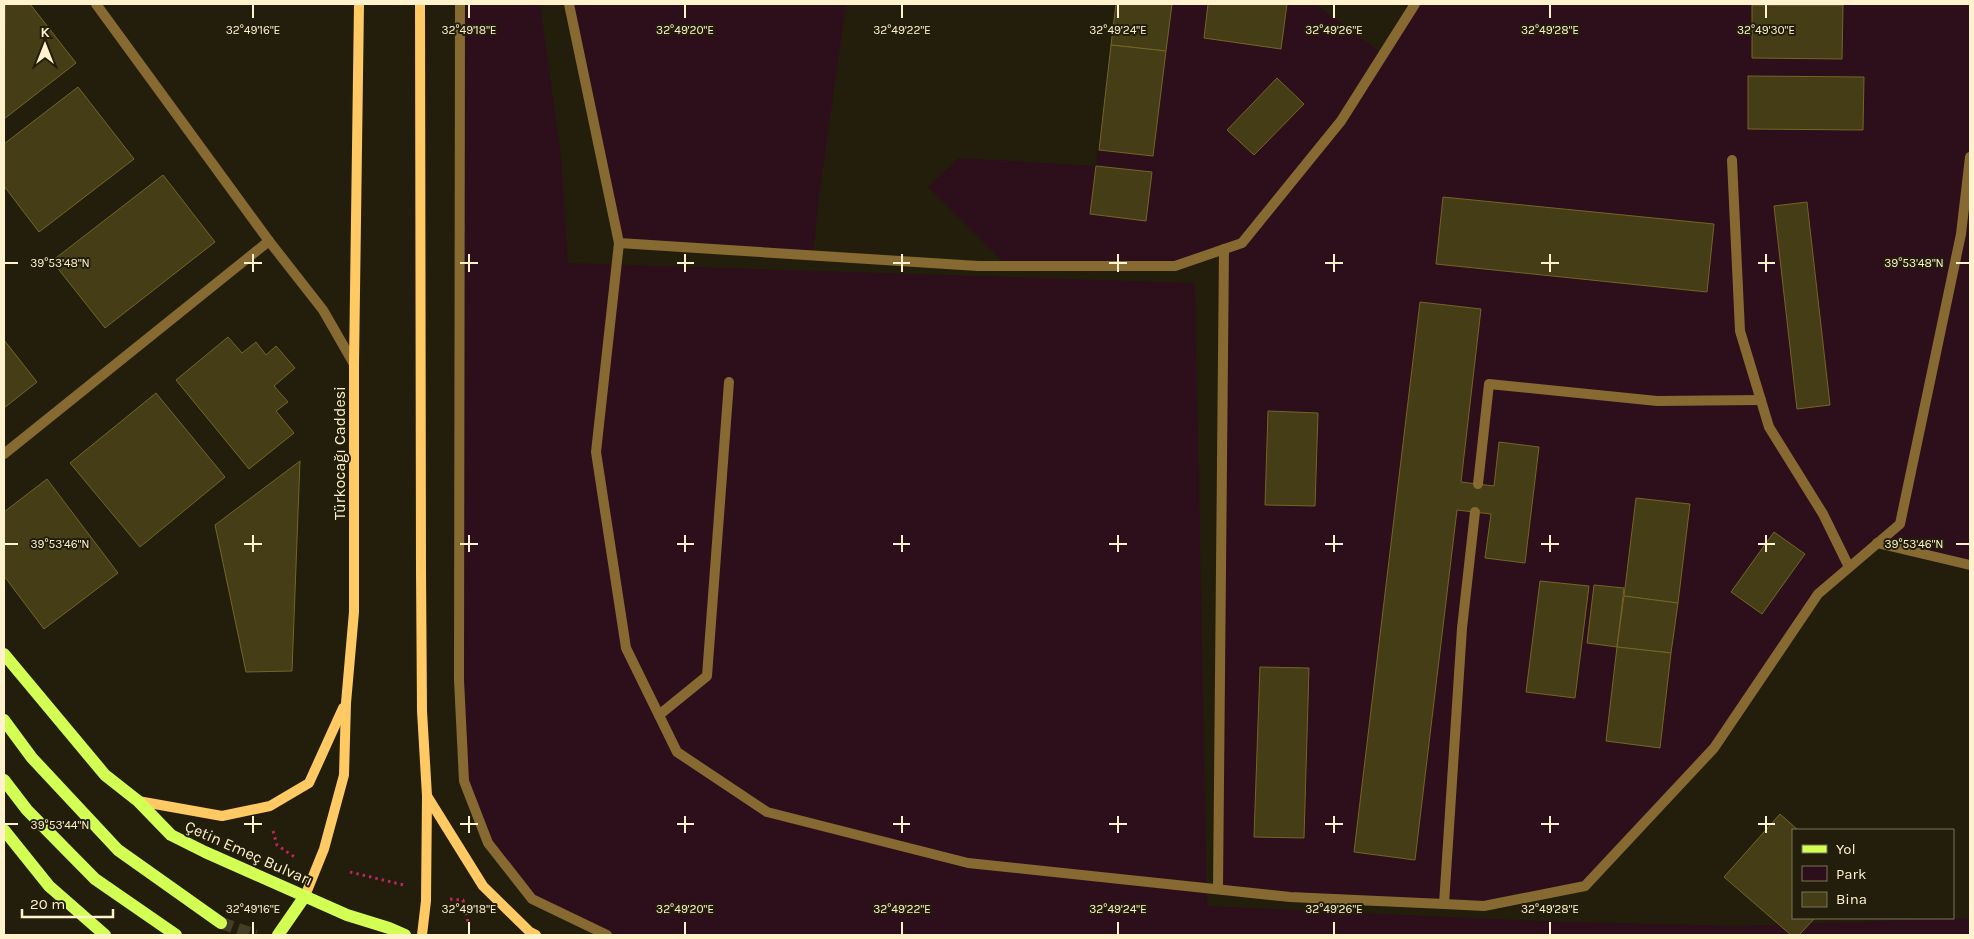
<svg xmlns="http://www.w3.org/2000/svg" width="1974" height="939" font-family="Karla,sans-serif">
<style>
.green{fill:#2d0e1b}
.building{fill:#453d16;stroke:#736626}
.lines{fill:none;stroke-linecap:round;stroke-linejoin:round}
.primary-tunnel{stroke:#443e28;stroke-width:12;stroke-dasharray:12 6;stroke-linecap:butt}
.path{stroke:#bd2365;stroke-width:3;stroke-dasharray:2.5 4;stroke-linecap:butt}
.service{stroke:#866a32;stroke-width:10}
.minor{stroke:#866a32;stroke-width:10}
.secondary{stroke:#ffca64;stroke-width:10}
.primary{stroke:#d3ff54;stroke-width:12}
.ticks{fill:none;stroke:#fff2cd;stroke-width:2}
.labels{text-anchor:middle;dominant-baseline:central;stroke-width:4;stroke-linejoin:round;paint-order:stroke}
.street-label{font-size:16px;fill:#fff2cd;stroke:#231e0b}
.ticks-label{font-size:12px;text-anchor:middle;fill:#fff2cd;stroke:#231e0b;stroke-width:4;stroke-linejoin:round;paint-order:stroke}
</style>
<rect width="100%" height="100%" fill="#231e0b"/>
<!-- green -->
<g class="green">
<polygon points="460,4 540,4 561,158 568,263 1195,283 1207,906 1538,921 1738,926 1970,918 1970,935 607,935 532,899 488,843 464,781"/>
<polygon points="569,4 846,4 818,203 813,255 619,243"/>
<polygon points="1116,4 1315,4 1383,54 1415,4 1970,4 1970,565 1877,543 1818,594 1714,748 1585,886 1484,906 1218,889 1224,249 1175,266 1007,266 928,187 959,158 1096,166"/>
</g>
<!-- building -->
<g class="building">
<polygon points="5,4 30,4 76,63 4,119"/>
<polygon points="1116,4 1172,4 1166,51 1111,45"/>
<polygon points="1208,4 1287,4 1281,49 1204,38"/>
<polygon points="1752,5 1843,5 1842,59 1752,58"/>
<polygon points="1111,45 1166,51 1153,156 1099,150"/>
<polygon points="1748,76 1864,77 1863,130 1748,129"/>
<polygon points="1277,78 1304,104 1254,155 1227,130"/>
<polygon points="78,87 134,159 39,232 4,186 4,144"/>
<polygon points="1096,166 1152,172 1146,221 1090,214"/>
<polygon points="163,175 215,242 105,328 52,261"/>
<polygon points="1443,197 1714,224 1707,292 1436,264"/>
<polygon points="1807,202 1830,405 1797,409 1774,206"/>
<polygon points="1420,302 1481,309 1461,482 1494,486 1499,442 1539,447 1525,563 1485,558 1491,514 1457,510 1415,860 1354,852"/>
<polygon points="228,337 242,353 256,342 266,355 276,346 295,368 274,386 288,402 276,411 294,433 249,469 176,380"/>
<polygon points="4,340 37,382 4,408"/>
<polygon points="156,393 225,477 140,547 70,463"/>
<polygon points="1268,411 1318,413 1315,506 1265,505"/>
<polygon points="300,461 292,671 246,672 215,525"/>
<polygon points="47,479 118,573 44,629 4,576 4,512"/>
<polygon points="1636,498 1690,504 1678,603 1624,596"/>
<polygon points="1774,532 1805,554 1762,614 1731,592"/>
<polygon points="1540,581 1589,586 1575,698 1526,692"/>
<polygon points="1594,585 1624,588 1617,647 1587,643"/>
<polygon points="1624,596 1678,603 1671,653 1617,647"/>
<polygon points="1617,647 1671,653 1660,748 1606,741"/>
<polygon points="1260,667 1309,668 1304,838 1254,837"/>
<polygon points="1780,814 1798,830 1793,830 1793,918 1815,918 1799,935 1791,935 1724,877"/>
</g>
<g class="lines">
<!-- primary-tunnel -->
<polyline class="primary-tunnel" points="221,923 256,935"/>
<!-- path -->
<g class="path">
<polyline points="273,831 277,845 296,858"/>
<polyline points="350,872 404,885"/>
<polyline points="450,899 463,900 468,922"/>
</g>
<!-- service -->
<g class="service">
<polyline points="460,4 459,680 464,781 488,843 532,899 607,935"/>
<polyline points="569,4 619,243 596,452 626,648 677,752 767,812 968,863 1290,897 1444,904 1484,906 1585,886 1714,748 1818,594 1900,524 1961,234 1970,157"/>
<polyline points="1732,160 1740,331 1769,427 1823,514 1849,567"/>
<polyline points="619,243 978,266 1175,266 1242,243 1341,121 1415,4"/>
<polyline points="1478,484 1489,384 1657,401 1761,400"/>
<polyline points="1877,543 1970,565"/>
<polyline points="659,715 707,676 729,382"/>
<polyline points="1218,889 1224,249"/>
<polyline points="1444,904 1462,628 1475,512"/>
</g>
<!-- minor -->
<g class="minor">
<polyline points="96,4 269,241 323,310 354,364"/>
<polyline points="4,454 269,241"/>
</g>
<!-- secondary -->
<g class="secondary">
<polyline points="420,4 421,571 422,711 427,796 426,901 422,935"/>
<polyline points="427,796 483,886 530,932 536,935"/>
<polyline points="138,801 222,816 270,806 309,783 343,708"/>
<polyline points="305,896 324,849 344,775 346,703 354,612 354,364 359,4"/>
</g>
<!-- primary -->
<g class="primary">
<polyline points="4,654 105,775 138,801 171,835 205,852 347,915 389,928 405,935"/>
<polyline points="4,720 32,758 118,850 221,923"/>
<polyline points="4,780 27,810 95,879 176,935"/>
<polyline points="4,830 49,886 105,935"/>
<polyline points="278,935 305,896"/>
</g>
</g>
<!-- ticks -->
<path class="ticks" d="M253,5V18M469,5V18M685,5V18M902,5V18M1118,5V18M1334,5V18M1550,5V18M1766,5V18M253,254V272M469,254V272M685,254V272M902,254V272M1118,254V272M1334,254V272M1550,254V272M1766,254V272M5,263H18M244,263H262M460,263H478M677,263H694M893,263H910M1109,263H1127M1325,263H1343M1541,263H1559M1758,263H1775M1956,263H1969M253,535V552M469,535V552M685,535V552M902,535V552M1118,535V552M1334,535V552M1550,535V552M1766,535V552M5,544H18M244,544H262M460,544H478M677,544H694M893,544H910M1109,544H1127M1325,544H1343M1541,544H1559M1758,544H1775M1956,544H1969M253,816V833M469,816V833M685,816V833M902,816V833M1118,816V833M1334,816V833M1550,816V833M1766,816V833M5,824H18M244,824H262M460,824H478M677,824H694M893,824H910M1109,824H1127M1325,824H1343M1541,824H1559M1758,824H1775M253,922V934M469,922V934M685,922V934M902,922V934M1118,922V934M1334,922V934M1550,922V934"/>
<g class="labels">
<!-- street labels -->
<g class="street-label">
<text transform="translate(339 453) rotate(-90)">Türkocağı Caddesi</text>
<text transform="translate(249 853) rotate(24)">Çetin Emeç Bulvarı</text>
</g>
</g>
<g class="ticks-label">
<text x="253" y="34">32°49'16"E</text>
<text x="469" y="34">32°49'18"E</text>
<text x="685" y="34">32°49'20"E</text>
<text x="902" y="34">32°49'22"E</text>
<text x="1118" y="34">32°49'24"E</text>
<text x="1334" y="34">32°49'26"E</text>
<text x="1550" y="34">32°49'28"E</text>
<text x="1766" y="34">32°49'30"E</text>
<text x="60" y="267">39°53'48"N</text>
<text x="1914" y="267">39°53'48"N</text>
<text x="60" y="548">39°53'46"N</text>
<text x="1914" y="548">39°53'46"N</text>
<text x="60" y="829">39°53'44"N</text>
<text x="253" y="913">32°49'16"E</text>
<text x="469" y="913">32°49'18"E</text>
<text x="685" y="913">32°49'20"E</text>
<text x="902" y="913">32°49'22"E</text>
<text x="1118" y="913">32°49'24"E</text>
<text x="1334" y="913">32°49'26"E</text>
<text x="1550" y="913">32°49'28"E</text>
</g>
<!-- border -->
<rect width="1974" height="939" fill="none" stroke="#fff2cd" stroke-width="10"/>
<!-- legend -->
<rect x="1792" y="829" width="162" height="90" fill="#231e0b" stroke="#7b7359"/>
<rect x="1802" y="845" width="25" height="8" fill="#d3ff54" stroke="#7b7359"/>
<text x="1836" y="854" font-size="15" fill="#fff2cd">Yol</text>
<rect x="1802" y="866" width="25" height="15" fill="#2d0e1b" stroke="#7b7359"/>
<text x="1836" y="879" font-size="15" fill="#fff2cd">Park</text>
<rect x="1802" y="892" width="25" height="15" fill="#453d16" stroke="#7b7359"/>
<text x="1836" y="904" font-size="15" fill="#fff2cd">Bina</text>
<!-- north arrow -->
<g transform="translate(45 45)" stroke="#231e0b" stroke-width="4" paint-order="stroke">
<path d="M0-4L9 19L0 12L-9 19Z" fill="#fff2cd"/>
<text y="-8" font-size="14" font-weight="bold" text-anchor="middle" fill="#fff2cd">K</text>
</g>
<!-- scale -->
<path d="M22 909v8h91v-8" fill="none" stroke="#fff2cd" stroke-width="2.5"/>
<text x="30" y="909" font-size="15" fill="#fff2cd" stroke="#231e0b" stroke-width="4" paint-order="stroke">20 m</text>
</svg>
